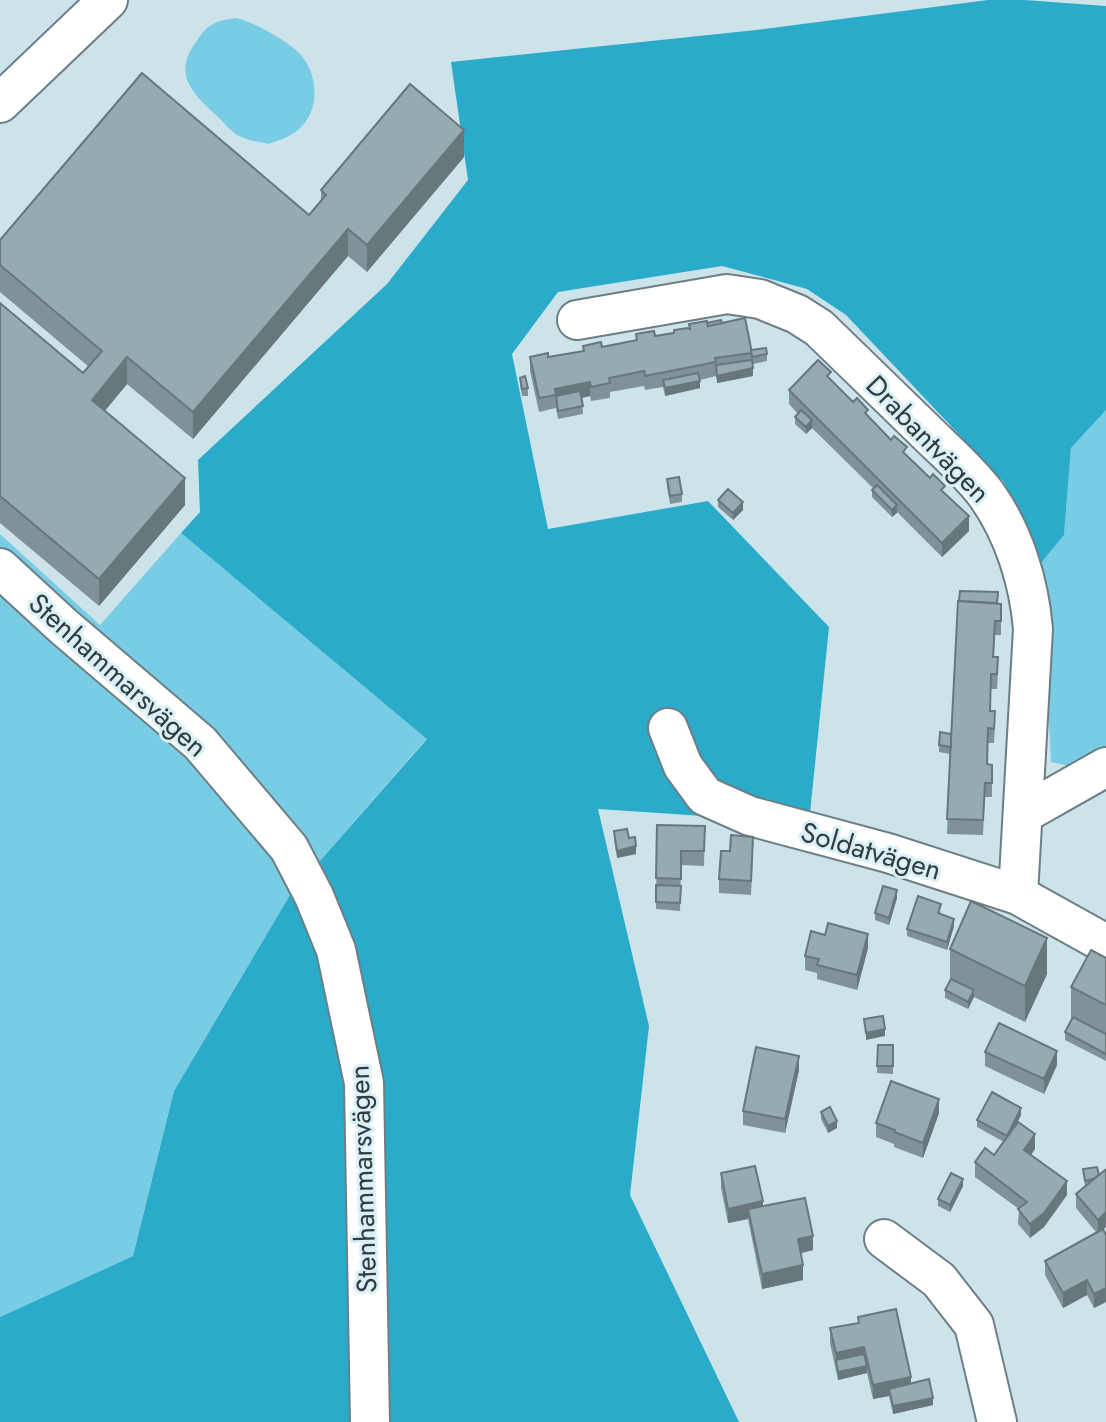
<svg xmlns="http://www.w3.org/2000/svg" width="1106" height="1422" font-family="Jost,sans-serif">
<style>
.green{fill:#78cce4}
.forest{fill:#2babca}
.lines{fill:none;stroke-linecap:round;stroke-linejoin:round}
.minor-casing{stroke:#6b7f85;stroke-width:42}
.minor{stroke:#fff;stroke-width:38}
.wall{fill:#809298}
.shaded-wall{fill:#68777c}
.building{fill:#95aab1;stroke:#68777c;stroke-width:2}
.labels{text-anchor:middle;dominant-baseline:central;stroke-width:6;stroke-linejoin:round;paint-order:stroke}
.street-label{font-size:28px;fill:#323b3e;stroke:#daf0f7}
</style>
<rect width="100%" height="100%" fill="#cde3ea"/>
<!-- green -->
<g class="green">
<path d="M236,18C255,23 283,38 298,52C319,72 321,111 298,130C290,137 279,140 269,144C258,142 246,140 237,135C230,130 223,122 217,116C193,94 172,75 196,42C208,24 214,21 236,18Z"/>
<polygon points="1106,410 1106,751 1074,767 1051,762 1041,563 1064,535 1071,448"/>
<polygon points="181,533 427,738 290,895 174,1091 133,1256 0,1317 0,534 100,625"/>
</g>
<!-- forest -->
<polygon class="forest" points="988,0 1025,0 1106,6 1106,410 1071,448 1064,535 1041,563 1026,523 1003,481 846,315 807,289 722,266 558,292 512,354 548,529 708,501 829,627 809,823 598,809 649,1026 630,1195 739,1422 0,1422 0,1317 133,1256 174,1091 290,895 427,739 181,533 200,512 198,460 387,284 468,180 451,62 756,30"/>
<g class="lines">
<!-- minor casing -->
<g class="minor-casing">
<g id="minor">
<polyline points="0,103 108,0"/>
<path d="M577,320L727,294L760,299L797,314L819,328C854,362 888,395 923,429C944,450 968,470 986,494C1014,533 1029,582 1033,629L1018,895"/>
<polyline points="0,568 63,626 200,743 289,848 314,896 336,950 364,1083 370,1422"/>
<polyline points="668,728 683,766 705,796 750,816 888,853 1018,895 1106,944"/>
<polyline points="1023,814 1106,767"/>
<polyline points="884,1239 939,1280 974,1325 997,1422"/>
</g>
</g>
<!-- minor -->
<use href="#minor" class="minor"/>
</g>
<!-- wall -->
<g class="wall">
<polygon points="464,157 367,272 348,256 193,439 127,384 105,411 185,505 99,606 0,523 0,303 83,373 89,367 0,292 0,240 309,215 321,202 321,190"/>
<polygon points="707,323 722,323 751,350 767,354 767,361 753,364 753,376 717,383 716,376 700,380 700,388 665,396 663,387 645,390 644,386 610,392 610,398 591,401 590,396 582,398 583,414 558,419 556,408 539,412 530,371 530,357 548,357 583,351 583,346 602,347 636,340 636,334 655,336 689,329 689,324"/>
<polygon points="520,378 528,388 528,396 522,396 520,385"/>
<polygon points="831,380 945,494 969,531 942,557 897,512 892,517 872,497 872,490 874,489 812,428 806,434 795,424 795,417 798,414 789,404 789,390"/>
<polygon points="667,479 682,494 682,502 670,504 667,486"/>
<polygon points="718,500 743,510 733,520 718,507"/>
<polygon points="998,604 1001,604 1001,635 995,635 994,657 998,671 997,689 991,689 990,711 995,725 994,743 988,743 987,765 992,765 992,797 985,797 983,835 947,834 950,754 939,752 939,745 951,734"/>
<polygon points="657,825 705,826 704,866 681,865 680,911 656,909"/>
<polygon points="614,831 629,838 636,854 617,858 614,839"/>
<polygon points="753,851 751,895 719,893 719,879"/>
<polygon points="897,898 889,925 875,920 875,913"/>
<polygon points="941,911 940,914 954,926 947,950 907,936 907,929"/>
<polygon points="868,948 857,990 817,979 817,973 805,970 805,956"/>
<polygon points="950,949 1047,974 1025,1022 974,997 968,1009 945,998 945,990 950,982"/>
<polygon points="1106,958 1106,1061 1065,1040 1065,1032 1071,1020 1071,987"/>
<polygon points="878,1045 893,1045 893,1074 877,1073"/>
<polygon points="985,1052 1057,1065 1044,1094 985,1066"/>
<polygon points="799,1070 785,1133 743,1125 743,1111"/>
<polygon points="821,1112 837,1128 828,1133 821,1119"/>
<polygon points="939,1113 923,1158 894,1147 894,1144 876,1137 876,1123"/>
<polygon points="1021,1115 1016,1125 1035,1149 1031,1155 1067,1195 1044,1227 1030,1238 1018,1224 1019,1209 975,1177 975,1162 994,1155 1004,1142 977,1127 977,1120"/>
<polygon points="1083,1169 1099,1175 1106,1172 1106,1227 1103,1229 1106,1235 1106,1302 1094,1308 1087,1295 1063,1308 1045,1275 1045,1261 1096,1232 1076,1208 1076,1194 1085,1186"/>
<polygon points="721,1173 763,1206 813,1250 801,1253 803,1280 762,1289 748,1219 728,1223 721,1188"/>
<polygon points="963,1186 950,1212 938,1206 938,1199"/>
<polygon points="858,1317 911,1383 933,1405 893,1414 889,1396 873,1399 867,1373 838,1380 830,1343 830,1328 858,1323"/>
</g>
<!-- shaded-wall -->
<g class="shaded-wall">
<polygon points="464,130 464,157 367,272 367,245"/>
<polygon points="348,229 348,256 193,439 193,412"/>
<polygon points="127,357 127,384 92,426 92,400"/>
<polygon points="753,368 753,376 717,383 717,376"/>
<polygon points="700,381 700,388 665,396 665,388"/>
<polygon points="590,382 590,396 556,403 555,389"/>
<polygon points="812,420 812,428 806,434 806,427"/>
<polygon points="185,478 185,505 99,606 99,579"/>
<polygon points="743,502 743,510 733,520 733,513"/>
<polygon points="897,505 897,513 892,517 892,510"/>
<polygon points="969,516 969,531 942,557 942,543"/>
<polygon points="636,846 636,854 617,858 617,851"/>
<polygon points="897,890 897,898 889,925 889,918"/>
<polygon points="954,919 954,926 947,950 947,942"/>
<polygon points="868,934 868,948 857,990 857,975"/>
<polygon points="1047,938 1047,974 1025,1022 1025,986"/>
<polygon points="974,990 974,997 968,1009 968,1002"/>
<polygon points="885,1029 885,1036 866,1040 866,1033"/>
<polygon points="1057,1051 1057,1065 1044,1094 1044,1079"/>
<polygon points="799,1056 799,1070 785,1133 785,1119"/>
<polygon points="939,1099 939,1113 923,1158 923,1143"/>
<polygon points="1021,1108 1021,1115 1007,1143 1007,1136"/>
<polygon points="837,1121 837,1128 828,1133 828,1126"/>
<polygon points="1035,1134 1035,1149 1024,1164 1024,1150"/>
<polygon points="963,1179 963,1186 950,1212 950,1205"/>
<polygon points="1067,1181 1067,1195 1044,1227 1030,1238 1030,1224"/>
<polygon points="763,1201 763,1216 748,1209 748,1219 728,1223 728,1209"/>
<polygon points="1106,1212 1106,1227 1098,1234 1098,1220"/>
<polygon points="813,1236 813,1250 798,1254 798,1239"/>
<polygon points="803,1265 803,1280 762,1289 762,1274"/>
<polygon points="1087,1280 1087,1295 1063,1308 1063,1293"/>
<polygon points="1106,1288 1106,1302 1094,1308 1094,1294"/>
<polygon points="864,1347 864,1362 836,1360 836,1353"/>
<polygon points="867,1366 867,1373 838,1380 838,1372"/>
<polygon points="911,1377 911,1391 889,1389 889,1396 873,1399 873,1385"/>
<polygon points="933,1398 933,1405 893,1414 893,1406"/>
</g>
<!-- building -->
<g class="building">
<polygon points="142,73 309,215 326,195 321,190 410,84 464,130 367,245 348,229 193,412 127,357 92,400 185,478 99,579 0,496 0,303 83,373 102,351 0,265 0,240"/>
<polygon points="745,318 752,353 715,358 716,362 645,376 644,371 609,378 610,383 591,387 590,382 555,389 556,395 539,398 530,357 548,353 548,357 584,351 583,346 601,342 602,347 637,340 636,334 654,331 655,336 674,333 674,330 687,328 690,329 689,324 707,321 708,326"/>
<polygon points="721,320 722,323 708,326 707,323"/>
<polygon points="766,348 767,354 752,357 751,350"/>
<polygon points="752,360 753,368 717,376 716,365"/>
<polygon points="818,360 831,372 827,376 853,402 857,398 868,410 865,413 891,440 894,436 907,447 903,452 930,478 933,474 945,486 941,490 969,516 942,543 789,390"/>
<polygon points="698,373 700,381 665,388 663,380"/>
<polygon points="525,376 528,388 522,389 520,378"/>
<polygon points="580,391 583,406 558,411 556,396"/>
<polygon points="801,410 812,420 806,427 795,417"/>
<polygon points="679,477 682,494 670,496 667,479"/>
<polygon points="877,485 897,505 892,510 872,490"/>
<polygon points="728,489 743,502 733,513 718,500"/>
<polygon points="960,591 998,592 997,603 959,601"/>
<polygon points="958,601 1001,604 1001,621 995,621 993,657 998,657 997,674 991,674 990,711 995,711 994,729 988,728 987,764 992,765 992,783 985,783 983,820 947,819"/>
<polygon points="940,732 951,734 951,747 939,745"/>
<polygon points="657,825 705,826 704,851 681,851 681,879 656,878"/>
<polygon points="627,829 629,838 635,837 636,846 617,851 614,831"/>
<polygon points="731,835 753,837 751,881 719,879 721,851 730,851"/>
<polygon points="656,885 681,886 680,903 656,902"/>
<polygon points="883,886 897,890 889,918 875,913"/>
<polygon points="918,896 941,904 938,913 954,919 947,942 907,929"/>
<polygon points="971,901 1047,938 1025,986 950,949"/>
<polygon points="828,923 868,934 857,975 817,965 819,959 805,956 811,931 825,935"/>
<polygon points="1091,950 1106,958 1106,1005 1071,987"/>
<polygon points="951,979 974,990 968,1002 945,990"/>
<polygon points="883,1016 885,1029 866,1033 864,1019"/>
<polygon points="1073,1017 1106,1034 1106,1054 1065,1032"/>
<polygon points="999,1023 1057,1051 1044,1079 985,1052"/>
<polygon points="878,1045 893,1045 893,1066 877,1066"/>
<polygon points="756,1047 799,1056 785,1119 743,1111"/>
<polygon points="891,1081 939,1099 923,1143 894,1132 895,1130 876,1123"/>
<polygon points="992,1092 1021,1108 1007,1136 977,1120"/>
<polygon points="830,1107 837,1121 828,1126 821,1112"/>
<polygon points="1018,1122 1035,1134 1024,1150 1067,1181 1044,1213 1030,1224 1018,1209 1027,1202 975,1162 985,1148 994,1155"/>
<polygon points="755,1166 763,1201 728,1209 721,1173"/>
<polygon points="1097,1167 1099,1175 1093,1179 1085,1181 1083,1169"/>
<polygon points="1105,1170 1106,1172 1106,1212 1098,1220 1076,1194"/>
<polygon points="951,1173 963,1179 950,1205 938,1199"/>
<polygon points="805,1198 813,1236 798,1239 803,1265 762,1274 748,1209"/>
<polygon points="1103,1229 1106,1235 1106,1288 1094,1294 1087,1280 1063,1293 1045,1261"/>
<polygon points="896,1309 911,1377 873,1385 864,1347 836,1353 830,1328 859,1323 858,1317"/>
<polygon points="864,1354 867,1366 838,1372 836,1360"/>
<polygon points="929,1379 933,1398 893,1406 889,1389"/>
</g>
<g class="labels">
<!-- street labels -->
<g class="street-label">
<text transform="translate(928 439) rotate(46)">Drabantvägen</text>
<text transform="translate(118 675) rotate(42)">Stenhammarsvägen</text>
<text transform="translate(871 851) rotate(16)">Soldatvägen</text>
<text transform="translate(363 1179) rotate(-92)">Stenhammarsvägen</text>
</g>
</g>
</svg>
